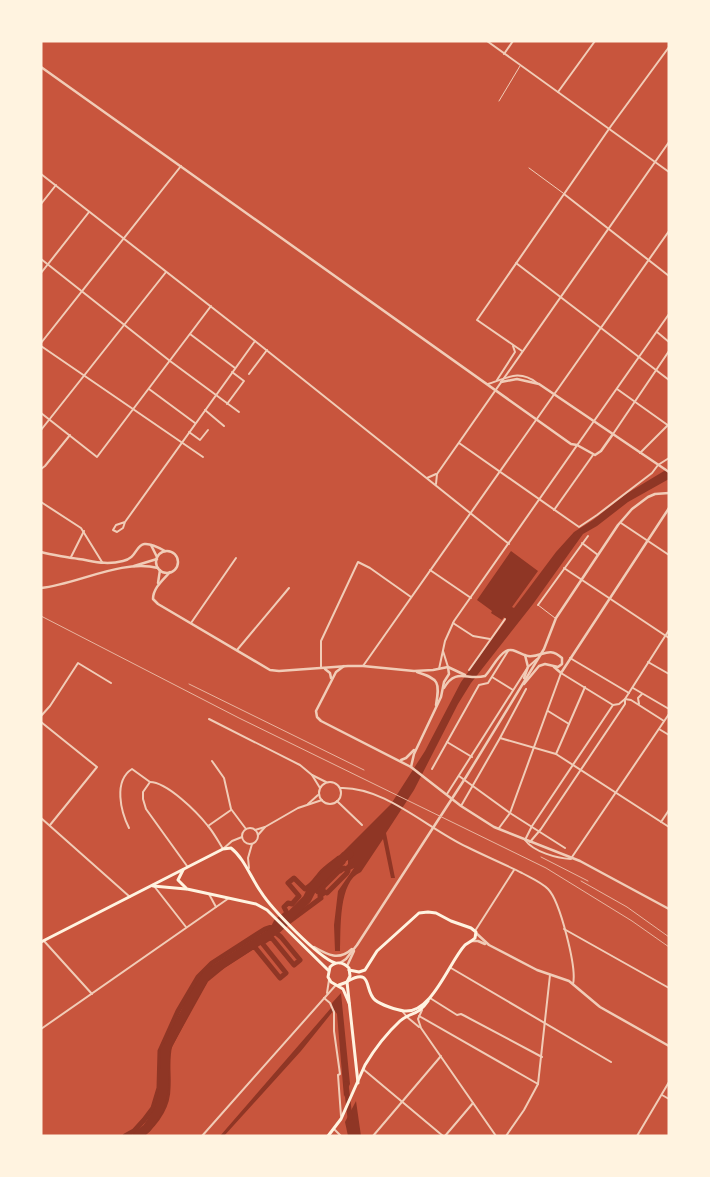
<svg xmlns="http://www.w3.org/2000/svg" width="710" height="1177" font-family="'Public Sans',sans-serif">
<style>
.water{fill:#8f3625}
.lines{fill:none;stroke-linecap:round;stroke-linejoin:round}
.canal{stroke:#8f3625;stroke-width:5}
.river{stroke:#8f3625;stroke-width:9}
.service{stroke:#f1ccb7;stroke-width:1}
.minor{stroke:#f1ccb7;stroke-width:2}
.tertiary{stroke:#f1ccb7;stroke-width:2.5}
.secondary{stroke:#fff3e0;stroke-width:3}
.rail{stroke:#e9b49f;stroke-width:1}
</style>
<rect width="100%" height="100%" fill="#c8553d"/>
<!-- water -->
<g class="water">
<path d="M669,468V479L628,502L597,526L583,534L533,604L471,683L458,704L414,790L386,833L395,878H391L383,839L361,872C338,881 341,930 340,951H335L334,925L338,891L354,868L348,871L344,868L348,864V860L343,862L339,858L344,851L391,804L425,751L461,682L506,620L504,617L502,620L491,613L492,611L477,600L511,551L538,571L512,607L514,608L556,552L574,532L593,520L626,494Z"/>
<polygon points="341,993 350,1084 344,1097 337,1014 334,1010 301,1051 224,1136 220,1136 331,1008 332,1003"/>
<polygon points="356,1101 361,1136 348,1136 345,1122"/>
</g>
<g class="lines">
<!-- canal -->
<g class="canal">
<polyline points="346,1084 350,1118"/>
<path d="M125,1136L134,1131L144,1120L153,1108L159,1088L160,1051L178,1011L198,977L212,963L265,929L274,926L276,922L287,913L284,907L288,903L292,904L299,896L288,883L294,878L305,889C313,885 315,880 320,874C325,868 333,863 339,858L343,862L319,885L317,891L318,892L323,889L322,888L339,871H340L344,868L348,871L347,873L327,893L325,892L320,896L321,898L275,932L281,937L300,960L294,965L271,937L262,943L286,973L280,978L254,946L223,966L206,980L170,1045C166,1059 169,1074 168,1088C168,1107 155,1124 141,1136"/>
</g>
<!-- river -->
<polyline class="river" points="137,1136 147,1128 159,1110 164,1088 165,1051 192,999 207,974 277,929 307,899 313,887 345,856 349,854"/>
<!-- service -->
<g class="service">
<polyline points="499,101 520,66"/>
<polyline points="529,168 563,193"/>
<polyline points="538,605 555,618"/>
</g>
<!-- minor -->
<g class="minor">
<polyline points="487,41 669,172"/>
<polyline points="504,54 513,41"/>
<polyline points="558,92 595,41"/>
<polyline points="41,174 255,341 509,544"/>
<polyline points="564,194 669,276"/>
<polyline points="41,204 56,185"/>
<polyline points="41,259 170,361 239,412"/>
<polyline points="516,263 669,380"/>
<polyline points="41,273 89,212"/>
<polyline points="657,332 669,342"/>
<polyline points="190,334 235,368"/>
<polyline points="41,343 181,166"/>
<polyline points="41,346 203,457"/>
<polyline points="522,351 477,320 611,126 669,47"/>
<polyline points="249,374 267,350"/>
<polyline points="497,380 515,352 513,346"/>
<path d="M488,384C507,378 519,369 537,383"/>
<polyline points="149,389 195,423"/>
<polyline points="617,389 669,426"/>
<polyline points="227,404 244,381 232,372"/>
<polyline points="205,410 224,426"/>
<polyline points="41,413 97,457 211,306"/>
<polyline points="41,430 166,272"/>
<polyline points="189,432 200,440 208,430"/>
<polyline points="613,434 669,351"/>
<polyline points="459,443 579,527 597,515 652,473 658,465 669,458"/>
<polyline points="640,453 669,424"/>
<polyline points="41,469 45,466 70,435"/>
<polyline points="427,478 436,474"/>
<polyline points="436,484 437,474 669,142"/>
<polyline points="41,502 81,528 102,562"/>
<polyline points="554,510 593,455"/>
<polyline points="125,522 116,525 113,530 117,532 123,528 125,522 255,341"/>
<polyline points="621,523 669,555"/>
<polyline points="582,543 598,555"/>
<polyline points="71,557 84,531"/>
<polyline points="564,568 669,638"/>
<polyline points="430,570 471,598"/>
<polyline points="538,605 588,536"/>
<polyline points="191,623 236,558"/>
<polyline points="453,623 473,636 490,639"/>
<polyline points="237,650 289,588"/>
<polyline points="443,651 448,667"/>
<polyline points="570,658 629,693"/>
<polyline points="648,662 669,674"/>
<polyline points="363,666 669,231"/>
<polyline points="321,667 321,641 358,562 370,568 411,597"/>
<polyline points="439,669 445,641 454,621 669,314"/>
<polyline points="469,670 505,619"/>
<polyline points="492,677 513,690"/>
<polyline points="633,688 669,709"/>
<polyline points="639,704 638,698 642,694"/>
<polyline points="548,711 569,724"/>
<polyline points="41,716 50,706 78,663 111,683"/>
<polyline points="209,719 300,765 312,775 326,782"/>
<polyline points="41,722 97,767 50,825"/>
<polyline points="659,729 669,735"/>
<polyline points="500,738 556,754 669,827"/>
<polyline points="447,742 472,757"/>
<polyline points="556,754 585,687"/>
<polyline points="212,761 224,778 231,809 246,829"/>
<polyline points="432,769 479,685 488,683 508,651"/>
<polyline points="312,775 320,788"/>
<polyline points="459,776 510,813 565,848"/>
<circle cx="330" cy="793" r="11"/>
<path d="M150,782C167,782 197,812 208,826C214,833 218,841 223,849L232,841L242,837"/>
<polyline points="150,782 143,792 143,799 146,809 187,866"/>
<path d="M340,788C384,786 428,829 467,847C485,856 504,864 522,873C531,878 541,882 548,889C560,901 577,968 573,984"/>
<polyline points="447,794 528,667 537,659"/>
<polyline points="337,801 362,825"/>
<polyline points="308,804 318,795"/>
<polyline points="461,806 500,738 526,689"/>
<polyline points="41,818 130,897"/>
<polyline points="661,822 669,810"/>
<polyline points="208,826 231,810"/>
<path d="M129,828C121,812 113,781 132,769L150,782"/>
<polyline points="499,828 510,813 561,673 613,705 619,704 625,699 631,700 664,721"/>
<circle cx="250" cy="836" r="8"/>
<polyline points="255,830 265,827 298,808 322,800"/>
<polyline points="258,835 265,827"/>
<polyline points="530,842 541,829 625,704 625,699 669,630"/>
<polyline points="572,857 669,714"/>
<path d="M571,859C556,858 534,852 525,840L532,826L613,705"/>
<polyline points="249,868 248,858 252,844"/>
<polyline points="154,886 186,927"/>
<polyline points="209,894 216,907"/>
<polyline points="564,929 669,988"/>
<polyline points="475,931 514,870"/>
<polyline points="44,941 92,994"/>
<polyline points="451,968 611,1062"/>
<polyline points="327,993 329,980"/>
<polyline points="324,998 330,1003 334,1012 334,1031 340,1074 338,1075 341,1116"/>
<polyline points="430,998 457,1015 461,1014 465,1016 542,1057"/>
<polyline points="422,1010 418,1019 421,1028 496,1136"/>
<polyline points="403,1012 407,1017 419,1027"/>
<polyline points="419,1016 538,1084"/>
<polyline points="41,1029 229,898"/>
<polyline points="363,1069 443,1136"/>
<polyline points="662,1095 669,1099"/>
<polyline points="334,1129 341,1136"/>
<polyline points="202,1136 335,986"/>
<polyline points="373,1136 441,1056"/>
<polyline points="445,1136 473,1103"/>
<polyline points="506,1136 524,1110 538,1084 550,975"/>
<polyline points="637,1136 669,1082"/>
</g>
<!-- tertiary -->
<g class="tertiary">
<polyline points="41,67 571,444 577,445 595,455 601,451 613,434"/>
<polyline points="501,382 517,379 539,384 669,472"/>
<polyline points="151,545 157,557"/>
<circle cx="167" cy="562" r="11"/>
<path d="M41,552C51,555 62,556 72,558C91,560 103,566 123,561C143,557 131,532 165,551"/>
<polyline points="134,566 157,559"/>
<path d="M170,572C163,580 153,588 153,599L158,604L270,670L279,671L348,666H363L414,671L433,670L448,667L465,675"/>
<polyline points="158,583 160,570"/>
<path d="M41,588C78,584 121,559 158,568"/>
<polyline points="344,666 336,672 316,711 317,717 321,721 411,767 461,806 494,827 580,861 669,909"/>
<polyline points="554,667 561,673 669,508"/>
<polyline points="325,669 330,673 331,678"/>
<path d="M417,672C439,679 440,682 436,705"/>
<polyline points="524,678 528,667 525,655"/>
<path d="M444,688C456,667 467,681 485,676C492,669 497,656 506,651C514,647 520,655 528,656C542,658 548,645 562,658V664L558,667L545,664L539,666L524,684"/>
<polyline points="401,760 406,758 414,750"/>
<polyline points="411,767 414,754 441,697 444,682 449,674 448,667"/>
<polyline points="476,933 489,945 537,970 569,981 600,1007 669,1046"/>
<polyline points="472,941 478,941 485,944"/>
<path d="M314,947C328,955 339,961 352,949"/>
<polyline points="340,963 346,959 357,945 466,777 544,649 556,618 618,525 632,509 648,497 655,494 669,493"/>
<polyline points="347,966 354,951"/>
</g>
<!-- secondary -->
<g class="secondary">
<polyline points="183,870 178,880 187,889 256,904 267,910 328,970"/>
<polyline points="153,886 186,889"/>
<path d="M41,942L223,849L231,848C244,858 251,878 261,892C271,908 318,957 335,963"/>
<path d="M348,981C373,967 364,991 375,1000C381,1005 397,1010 404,1011C432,1014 449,962 465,945C468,943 472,941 475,938L476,932L471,928L451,921L436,913L428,912L419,913L377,951L365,970L359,972L349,970"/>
<polyline points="347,982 358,1083"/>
<path d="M339,985L347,982L350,976L349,968C343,962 336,961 330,967L328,977L331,982L343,989L349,1003"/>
<path d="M328,1136L341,1119L365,1065C374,1050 387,1033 400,1021C410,1012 418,1016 428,1001"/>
</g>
<!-- rail -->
<g class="rail">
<polyline points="41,616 239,718 546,868 632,921 669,947"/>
<polyline points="189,684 364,770"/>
<polyline points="541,857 588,881"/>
<polyline points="581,881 627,907 669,937"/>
</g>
</g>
<!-- border -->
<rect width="710" height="1177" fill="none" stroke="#fff3e0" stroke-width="85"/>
</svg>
